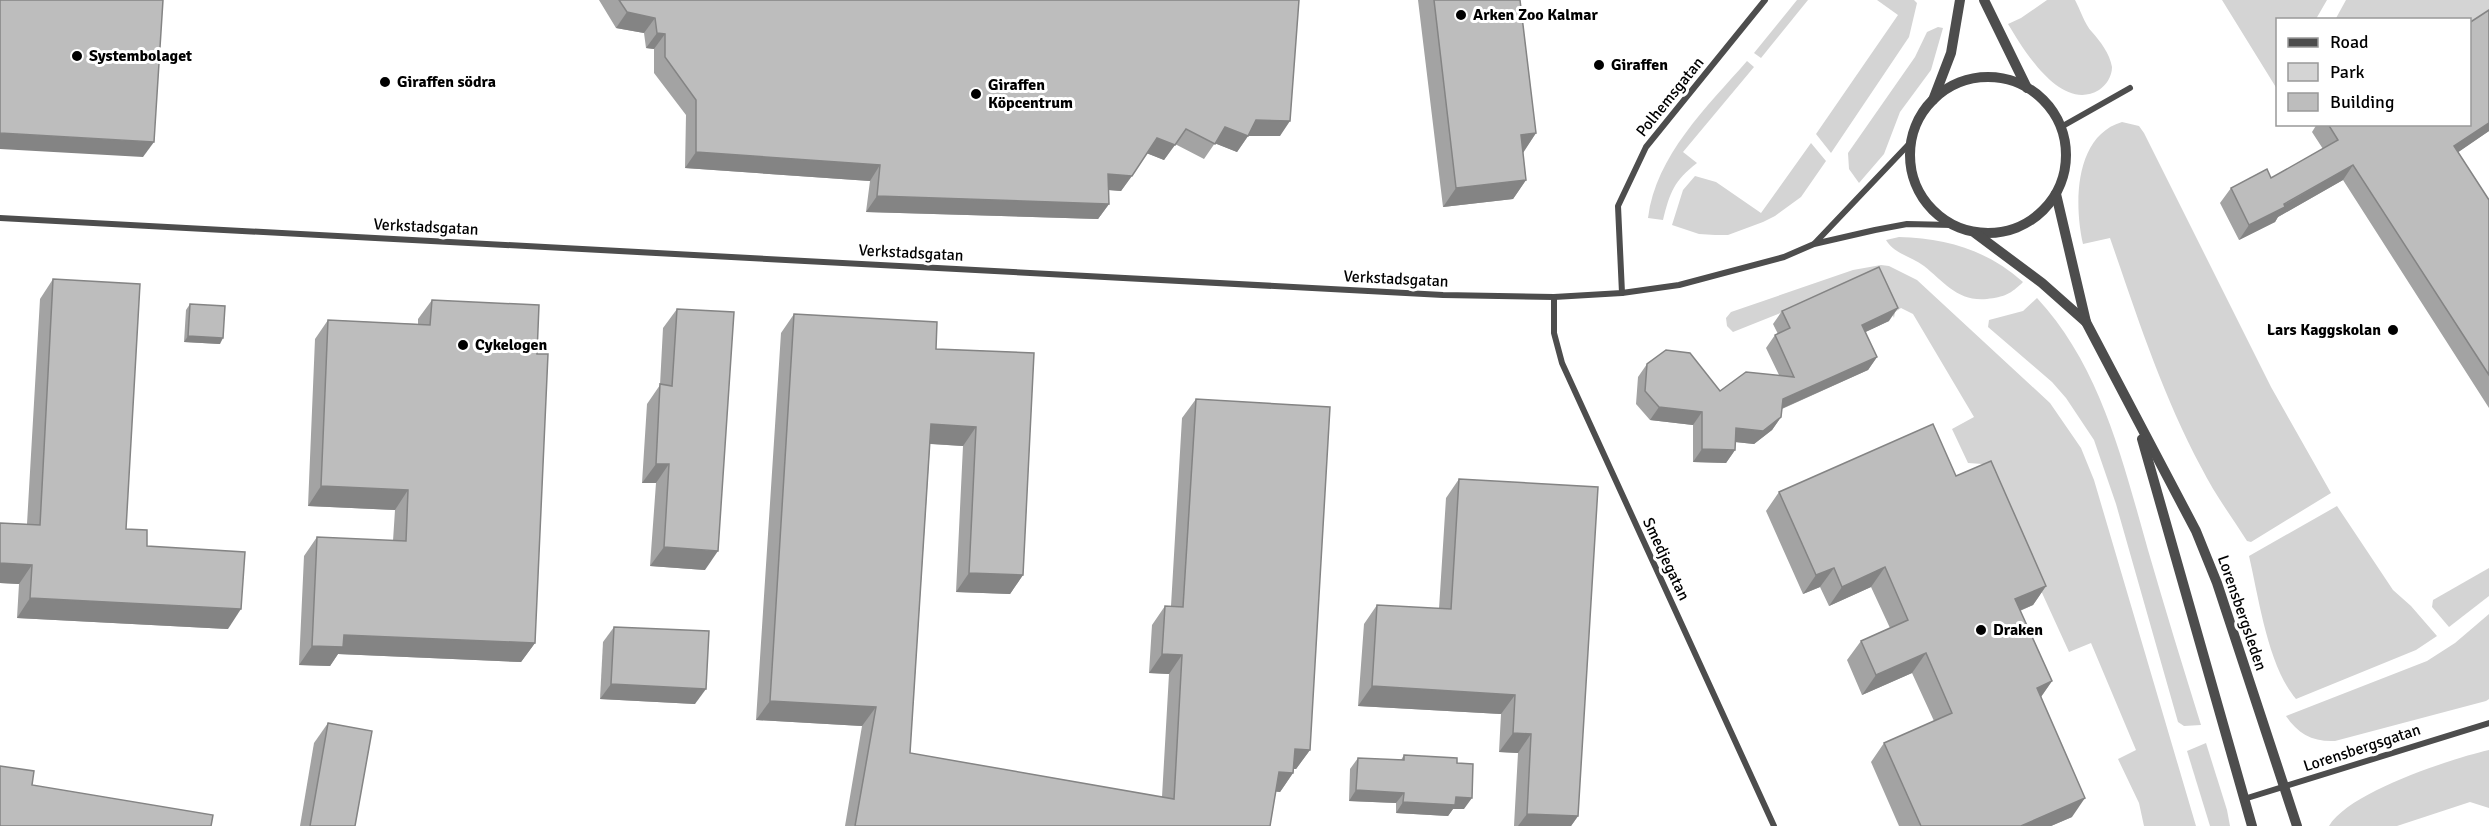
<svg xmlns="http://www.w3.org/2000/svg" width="2489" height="826" font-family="Signika,sans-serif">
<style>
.green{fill:#d4d4d4}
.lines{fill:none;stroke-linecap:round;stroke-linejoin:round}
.minor{stroke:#4d4d4d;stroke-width:6}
.tertiary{stroke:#4d4d4d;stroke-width:10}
.wall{fill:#a3a3a3}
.shaded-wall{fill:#848484}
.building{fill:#bdbdbd;stroke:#848484;stroke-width:1.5}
.poi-dot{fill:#000;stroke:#fff;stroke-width:2}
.labels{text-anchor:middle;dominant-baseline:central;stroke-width:6;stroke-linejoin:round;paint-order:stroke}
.poi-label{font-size:16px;font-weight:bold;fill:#000;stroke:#fff;text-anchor:start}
.street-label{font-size:16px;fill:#000;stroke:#fff}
</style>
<rect width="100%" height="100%" fill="#fff"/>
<!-- green -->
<g class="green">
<polygon points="1797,0 1808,0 1761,58 1754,53"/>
<polygon points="1877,0 1914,0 1917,3 1909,37 1831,153 1816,134 1898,15"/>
<path d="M2047,0H2075C2080,9 2085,25 2092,32C2100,41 2110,54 2112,67C2112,77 2106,85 2099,90C2061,113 2023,49 2008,24L2021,18Z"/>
<polygon points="2222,0 2327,0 2316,19 2278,20 2277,89"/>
<polygon points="2346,0 2489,0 2489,19 2470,31 2470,20 2335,20"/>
<polygon points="1938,27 1943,28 1931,70 1900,112 1884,154 1859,183 1849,169 1848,153 1915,57 1927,32"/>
<path d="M1747,61L1754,67L1683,152L1697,163C1674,181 1670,192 1663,220L1648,218C1656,155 1707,107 1747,61Z"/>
<path d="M2122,122L2139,126L2144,133L2271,387L2331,493L2251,542L2247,541C2231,516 2214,493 2201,467C2162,394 2137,316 2110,238L2083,244C2074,205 2074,136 2122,122Z"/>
<polygon points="1811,143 1826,161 1801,197 1775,216 1763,222 1728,235 1715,235 1699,234 1672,225 1683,190 1695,176 1716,182 1761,213"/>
<path d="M1899,237C1946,238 1987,250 2023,282C2011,294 2004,297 1987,299C1958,302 1944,282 1924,266C1911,256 1894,254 1886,240Z"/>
<polygon points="1881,265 1889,266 1917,280 2050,403 2081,448 2094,480 2196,826 2144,826 2139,803 2118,759 2136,750 2091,643 2069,652 1983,464 1968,463 1952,429 1974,417 1913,314 1901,308 1895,312 1894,318 1875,275 1733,332 1727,326 1726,318 1731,312 1853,270"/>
<path d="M2037,298C2101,367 2123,462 2148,550C2165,609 2183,667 2201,725L2184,726L2178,722L2116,504L2094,440L2066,398L2052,382L1988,327L1989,320L2023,311Z"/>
<path d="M2337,506L2393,590L2411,606L2437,636L2416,650L2296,699C2268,666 2259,599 2249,556Z"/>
<polygon points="2489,568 2489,596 2449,627 2432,607 2433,600"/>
<path d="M2489,614V699L2486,701L2335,741C2313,742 2298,734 2286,716L2427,661L2455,643Z"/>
<polygon points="2206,743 2227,810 2230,826 2210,826 2187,751"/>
<path d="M2489,750V808L2470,802L2397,826H2329C2349,792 2450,759 2489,750Z"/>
</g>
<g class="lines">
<!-- minor -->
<g class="minor">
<polyline points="2061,127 2130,88"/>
<polyline points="0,218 1443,295 1554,297 1622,293 1679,285 1784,257 1814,244 1875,230 1907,224 1952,225"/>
<polyline points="1815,243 1910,143"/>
<polyline points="1622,293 1618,206 1646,147 1765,0"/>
<polyline points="1554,297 1554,333 1562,363 1774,826"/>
<polyline points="2244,799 2489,723"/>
</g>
<!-- tertiary -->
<g class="tertiary">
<polyline points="1984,0 2027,88"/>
<circle cx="1988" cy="155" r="78"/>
<polyline points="1933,100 1951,53 1960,0"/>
<polyline points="2056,194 2086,322 2196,531 2217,583 2297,826"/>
<polyline points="1975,233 2042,283 2086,322"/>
<polyline points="2142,439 2252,826"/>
</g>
</g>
<!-- wall -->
<g class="wall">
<polygon points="599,0 1299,0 1280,136 1248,136 1237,152 1215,143 1204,159 1175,144 1164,160 1147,153 1121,191 1108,190 1109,204 1098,219 866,212 870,181 685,168 686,115 654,73 654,49 646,48 644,33 616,28"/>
<polygon points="1418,0 1520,0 1536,133 1523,152 1526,180 1513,199 1443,207"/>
<polygon points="2489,10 2489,131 2458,152 2489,200 2489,408 2343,180 2278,217 2275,222 2239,240 2220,203 2231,188 2271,178 2323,149 2312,132 2317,124 2469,124"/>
<polygon points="53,279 126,529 147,546 228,629 17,618 19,584 0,583 0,523 27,524 40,299"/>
<polygon points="432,300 537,354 535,643 521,662 338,654 330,666 299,665 304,556 317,537 393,541 395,510 308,506 315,339 328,320 418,324 418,319"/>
<polygon points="190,304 220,344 184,342 186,310"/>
<polygon points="677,309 705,570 650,566 656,483 642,483 647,404 660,385 663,328"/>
<polygon points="1782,311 1889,321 1865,332 1877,357 1868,370 1782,409 1781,417 1772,430 1754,444 1735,442 1735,450 1726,463 1693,462 1693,425 1650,420 1636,404 1638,377 1647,364 1720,391 1779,375 1766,348 1775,335 1778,334 1773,324"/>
<polygon points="794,314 936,349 1034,353 1023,575 1010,594 956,592 963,446 930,444 910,753 1162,797 1169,674 1149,673 1152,625 1165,606 1171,606 1182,418 1196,399 1310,750 1296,769 1294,769 1293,773 1280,792 1276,791 1270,826 845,826 862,726 756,720 781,333"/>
<polygon points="1956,476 2046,586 2033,605 2020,611 2052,681 2041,697 2072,817 2051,826 1899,826 1871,762 1884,743 1934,721 1912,673 1862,695 1847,660 1861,641 1890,628 1871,587 1829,606 1820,587 1803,594 1766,511 1779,492"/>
<polygon points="1459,479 1578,816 1571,826 1514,826 1518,753 1499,752 1501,714 1358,706 1364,624 1377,605 1439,609 1446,498"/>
<polygon points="614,627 695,704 600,699 603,642"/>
<polygon points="328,723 355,826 300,826 314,743"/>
<polygon points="1404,755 1457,763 1464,809 1453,809 1448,816 1396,813 1396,803 1349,801 1350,769 1358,758 1401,760"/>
</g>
<!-- shaded-wall -->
<g class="shaded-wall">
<polygon points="627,12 655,18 644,33 616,28"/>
<polygon points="657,33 665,34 654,49 646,48"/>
<polygon points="1256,120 1290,121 1280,136 1245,136 1248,136 1237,152 1214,143 1225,127"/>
<polygon points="2489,123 2489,131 2444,162 2454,146"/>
<polygon points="0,133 154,142 143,157 0,149"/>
<polygon points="1536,133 1523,153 1521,135"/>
<polygon points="1157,138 1175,145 1164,160 1146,153"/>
<polygon points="696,152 880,165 870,181 685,168"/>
<polygon points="2353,165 2343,180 2278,217 2275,222 2239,240 2249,225"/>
<polygon points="1108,174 1132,176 1121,191 1097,189"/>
<polygon points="1526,180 1513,199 1443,207 1456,188"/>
<polygon points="877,196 1109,204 1098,219 866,212"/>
<polygon points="1898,308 1889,321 1853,338 1862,325"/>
<polygon points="188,336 223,338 220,344 184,342"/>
<polygon points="1877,357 1868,370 1774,412 1783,399"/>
<polygon points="1659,407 1702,412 1693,425 1650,420"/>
<polygon points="1781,417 1772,430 1754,444 1726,441 1736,428"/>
<polygon points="931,424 976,427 963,446 918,443"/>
<polygon points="1702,449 1735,450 1726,463 1693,462"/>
<polygon points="656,464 669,464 656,483 642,483"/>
<polygon points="321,486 408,490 395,510 308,506"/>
<polygon points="664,547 718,551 705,570 650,566"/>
<polygon points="0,563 32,565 19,584 0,583"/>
<polygon points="1885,567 1871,587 1829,606 1842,587"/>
<polygon points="1834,568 1820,587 1803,594 1816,575"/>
<polygon points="969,573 1023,575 1010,594 956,592"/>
<polygon points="2046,586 2033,605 2002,618 2015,599"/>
<polygon points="30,598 241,609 228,629 17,618"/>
<polygon points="344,635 535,643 521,662 338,654 330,666 299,665 312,646"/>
<polygon points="1926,653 1912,673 1862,695 1876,675"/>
<polygon points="1162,654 1182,655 1169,674 1149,673"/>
<polygon points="2052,681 2038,701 2037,688"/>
<polygon points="611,684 706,689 695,704 600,699"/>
<polygon points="1372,686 1515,695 1501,714 1358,706"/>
<polygon points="770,701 876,707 862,726 756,720"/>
<polygon points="1513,733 1531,734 1518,753 1499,752"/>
<polygon points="1295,749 1310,750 1296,769 1281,768"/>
<polygon points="1279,772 1293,773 1280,792 1266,791"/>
<polygon points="1356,790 1404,793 1396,803 1349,801"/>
<polygon points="1456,797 1472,798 1464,809 1453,809 1448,816 1396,813 1403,802"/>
<polygon points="2085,798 2072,817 2051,826 2021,826"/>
<polygon points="1527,814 1578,816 1571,826 1518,826"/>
</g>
<!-- building -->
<g class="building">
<polygon points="0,0 163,0 154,142 0,133"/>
<polygon points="619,0 1299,0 1290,121 1256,120 1248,136 1225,127 1215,144 1186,129 1175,145 1157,138 1132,176 1108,174 1109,204 877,196 880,165 696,152 696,100 665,57 665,34 657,33 655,18 627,12"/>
<polygon points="1434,0 1520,0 1536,133 1521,135 1526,180 1456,188"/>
<polygon points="2489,10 2489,123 2454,146 2489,200 2489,375 2353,165 2284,204 2285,207 2249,225 2231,188 2267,169 2271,178 2338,140 2328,124 2469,124 2469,23"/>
<polygon points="1879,267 1898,308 1862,325 1877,357 1783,399 1781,417 1763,431 1736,428 1735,450 1702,449 1702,412 1659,407 1645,391 1647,364 1666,350 1690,353 1720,391 1746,372 1794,377 1775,335 1790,328 1782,311"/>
<polygon points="53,279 140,284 126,529 147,530 147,546 245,552 241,609 30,598 32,565 0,563 0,523 40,525"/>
<polygon points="432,300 539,305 537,354 548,354 535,643 344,635 343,647 312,646 317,537 406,541 408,490 321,486 328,320 430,325"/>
<polygon points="190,304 225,306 223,338 188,336"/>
<polygon points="677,309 734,312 718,551 664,547 669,464 656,464 660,384 672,386"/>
<polygon points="794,314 937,322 936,349 1034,353 1023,575 969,573 976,427 931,424 910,753 1174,799 1182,655 1162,654 1165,606 1183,607 1196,399 1330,407 1310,750 1295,749 1293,773 1279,772 1270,826 855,826 876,707 770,701"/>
<polygon points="1933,424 1956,476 1991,461 2046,586 2015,599 2052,681 2037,688 2085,798 2021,826 1921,826 1884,743 1952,713 1926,653 1876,675 1861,641 1908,620 1885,567 1842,587 1834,568 1816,575 1779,492"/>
<polygon points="1459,479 1598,487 1578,816 1527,814 1531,734 1513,733 1515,695 1372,686 1377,605 1451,609"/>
<polygon points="614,627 709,631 706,689 611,684"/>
<polygon points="328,723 372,731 355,826 310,826"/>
<polygon points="1404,755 1457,758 1457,763 1473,764 1472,798 1456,797 1455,805 1403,802 1404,793 1356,790 1358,758 1404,760"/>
<polygon points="0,766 34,771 32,785 213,815 211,826 0,826"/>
</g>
<!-- markers -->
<g class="poi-dot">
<circle cx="1461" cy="15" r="6"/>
<circle cx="77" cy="56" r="6"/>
<circle cx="1599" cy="65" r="6"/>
<circle cx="385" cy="82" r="6"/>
<circle cx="976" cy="94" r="6"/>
<circle cx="2393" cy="330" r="6"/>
<circle cx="463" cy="345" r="6"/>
<circle cx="1981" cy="630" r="6"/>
</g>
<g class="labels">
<!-- poi labels -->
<g class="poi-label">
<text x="1473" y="15">Arken Zoo Kalmar</text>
<text x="89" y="56">Systembolaget</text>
<text x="1611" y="65">Giraffen</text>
<text x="397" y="82">Giraffen södra</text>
<text x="988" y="85">Giraffen<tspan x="988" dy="18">Köpcentrum</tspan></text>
<text x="2381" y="330" text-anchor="end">Lars Kaggskolan</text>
<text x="475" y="345">Cykelogen</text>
<text x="1993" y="630">Draken</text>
</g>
<!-- street labels -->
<g class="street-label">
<text transform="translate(1670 97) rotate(-51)">Polhemsgatan</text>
<text transform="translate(426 227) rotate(3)">Verkstadsgatan</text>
<text transform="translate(911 253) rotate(3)">Verkstadsgatan</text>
<text transform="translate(1396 279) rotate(3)">Verkstadsgatan</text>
<text transform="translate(1666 559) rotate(65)">Smedjegatan</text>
<text transform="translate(2242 613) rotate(71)">Lorensbergsleden</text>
<text transform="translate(2362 748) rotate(-18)">Lorensbergsgatan</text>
</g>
</g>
<!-- legend -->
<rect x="2276" y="18" width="195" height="108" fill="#ffffff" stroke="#999999" stroke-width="1.5"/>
<rect x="2288" y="38" width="30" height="9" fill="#4d4d4d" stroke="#999999" stroke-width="1.5"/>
<text x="2330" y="48" font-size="18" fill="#000000">Road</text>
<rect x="2288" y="63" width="30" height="18" fill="#d4d4d4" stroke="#999999" stroke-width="1.5"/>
<text x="2330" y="78" font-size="18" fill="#000000">Park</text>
<rect x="2288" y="93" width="30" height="18" fill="#bdbdbd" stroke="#999999" stroke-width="1.5"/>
<text x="2330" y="108" font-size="18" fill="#000000">Building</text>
</svg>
